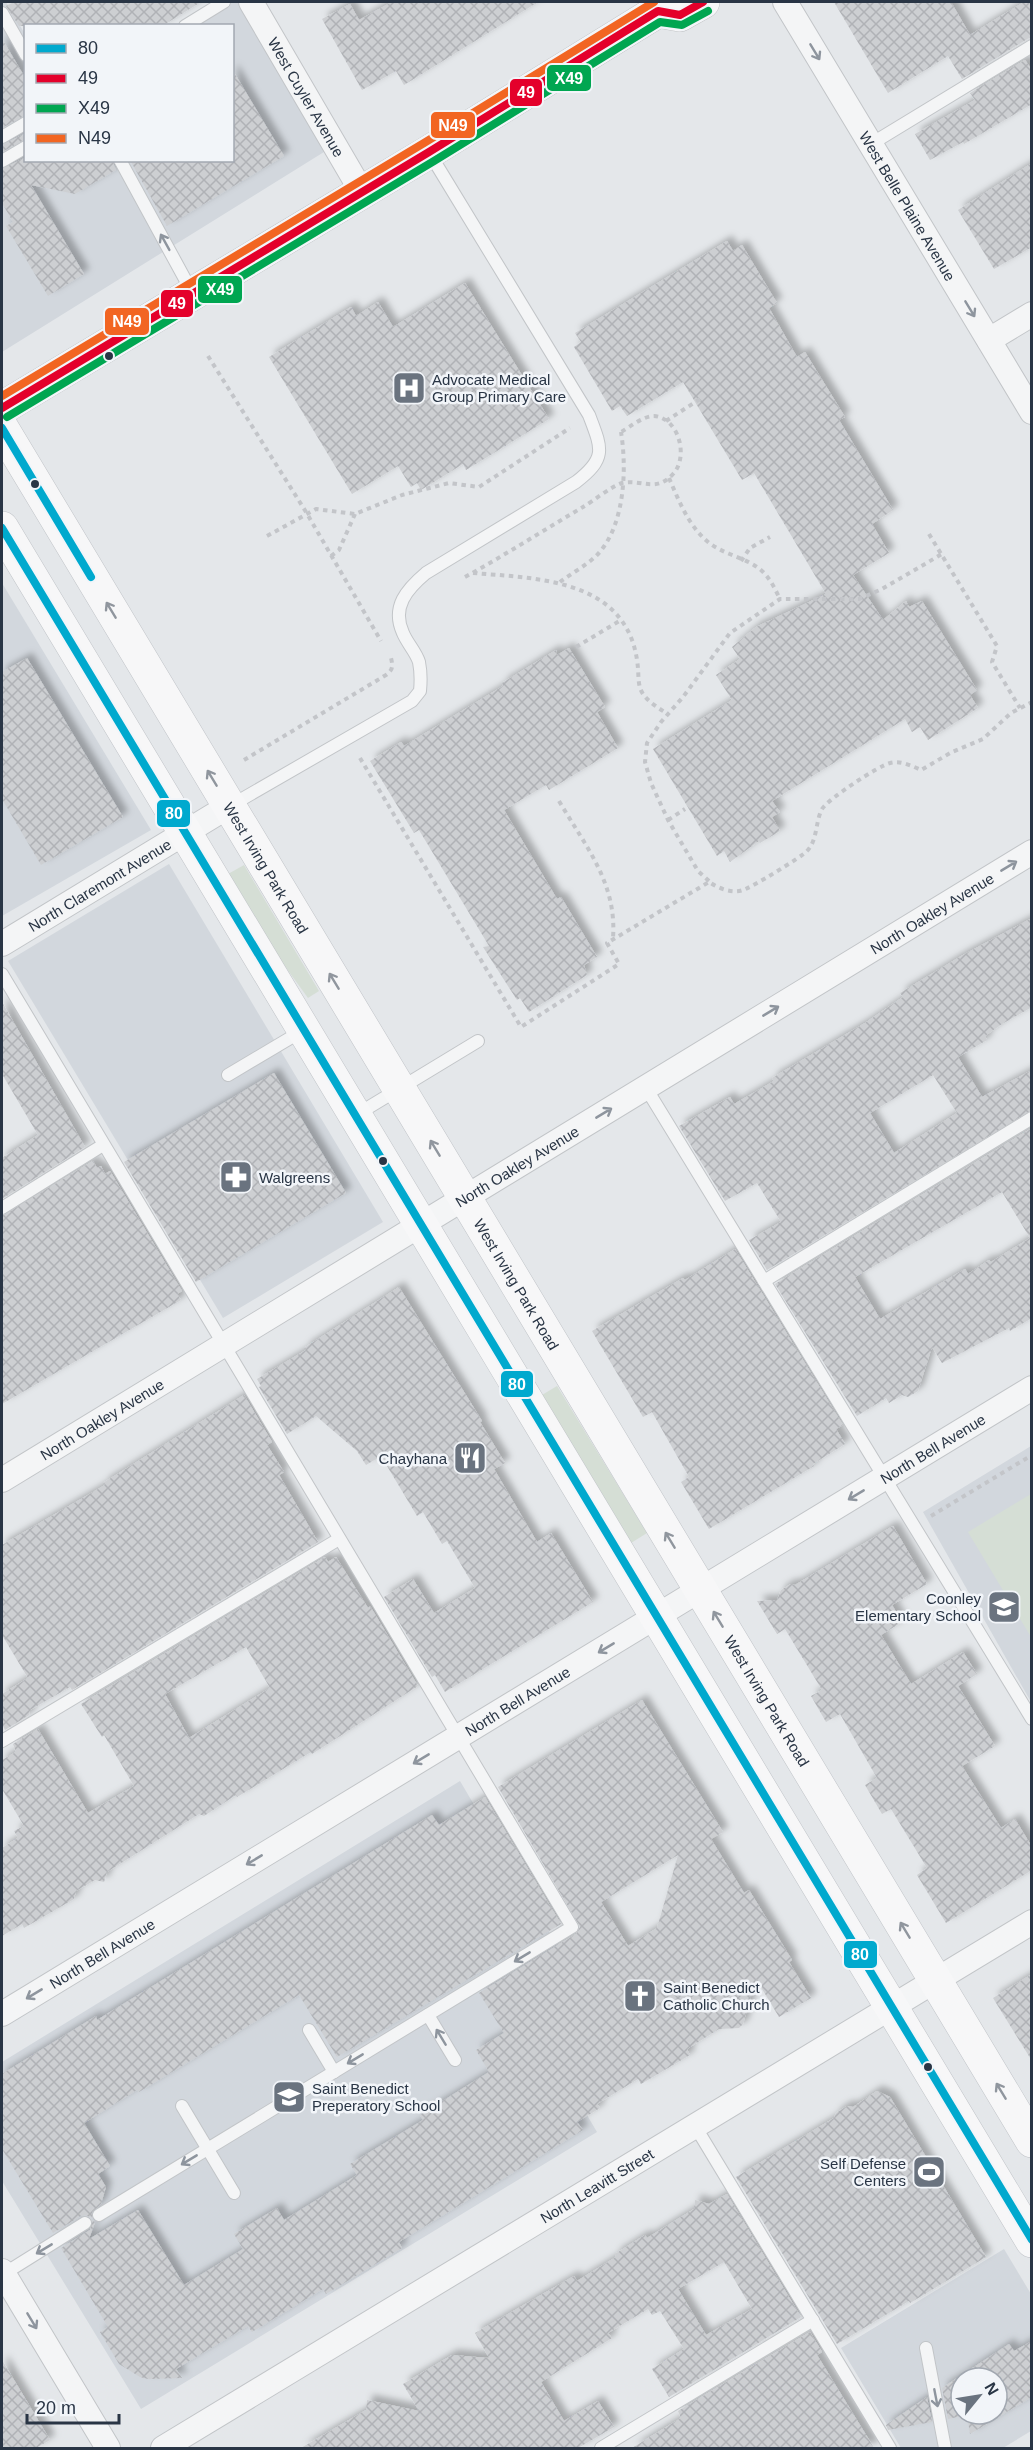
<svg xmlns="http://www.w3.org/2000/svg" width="1033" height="2450" font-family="Helvetica,sans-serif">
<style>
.built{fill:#d2d7dd;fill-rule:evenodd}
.green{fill:#d5ded5}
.building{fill:url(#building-cross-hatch);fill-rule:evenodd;filter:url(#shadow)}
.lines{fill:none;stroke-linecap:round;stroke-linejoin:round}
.lane-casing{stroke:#c2c5c8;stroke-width:14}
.street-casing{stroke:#c2c5c8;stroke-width:26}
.secondary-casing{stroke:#c2c5c8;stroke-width:34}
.primary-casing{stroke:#c0c4c8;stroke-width:34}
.path{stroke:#c3c5c9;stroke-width:4;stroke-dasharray:4.5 4.5;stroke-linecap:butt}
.lane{stroke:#f4f5f6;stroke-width:12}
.street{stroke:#f4f5f6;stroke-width:24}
.secondary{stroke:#f7f7f8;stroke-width:33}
.primary{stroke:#f7f7f8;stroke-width:33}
.bus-1-casing{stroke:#f2f5f9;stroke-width:12}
.bus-2-casing{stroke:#f2f5f9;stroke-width:12}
.bus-3-casing{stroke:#f2f5f9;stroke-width:12}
.bus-4-casing{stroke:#f2f5f9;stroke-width:12}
.bus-1{stroke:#00a9ce;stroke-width:8}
.bus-2{stroke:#e4002b;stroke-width:8}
.bus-3{stroke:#00a651;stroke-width:8}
.bus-4{stroke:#f26522;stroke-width:8}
.oneway{stroke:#8e959e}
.oneway2{stroke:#90969e}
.bus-dot{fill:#293545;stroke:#f2f5f9;stroke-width:2}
.labels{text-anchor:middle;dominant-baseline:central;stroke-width:5;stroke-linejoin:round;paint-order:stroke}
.street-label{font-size:15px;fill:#293545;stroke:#f2f5f9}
.poi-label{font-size:15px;fill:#293545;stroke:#f2f5f9;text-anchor:start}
.line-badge{stroke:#f2f5f9;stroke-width:2}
.badge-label{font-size:16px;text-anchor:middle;font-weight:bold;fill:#fff}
</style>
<defs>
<pattern id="building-cross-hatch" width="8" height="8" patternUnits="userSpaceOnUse" patternTransform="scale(1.5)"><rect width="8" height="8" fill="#cdcfd2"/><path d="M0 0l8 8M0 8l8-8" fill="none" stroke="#b0b2b6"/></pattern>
<filter id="shadow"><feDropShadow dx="5.5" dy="-5.5" stdDeviation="3" flood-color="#0004"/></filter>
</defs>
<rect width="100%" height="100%" fill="#e4e7ea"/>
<!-- built -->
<g class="built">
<polygon points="2,2 6,2 25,34 26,160 232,160 232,26 191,25 231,2 246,2 332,147 2,352"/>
<polygon points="2,583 151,830 2,916"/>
<polygon points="169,864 383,1222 223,1318 8,961"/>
<polygon points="1031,1446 1031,1702 923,1512"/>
<polygon points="460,1781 563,1955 511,1987 597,2132 141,2409 2,2181 2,2062"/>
<path d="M1004,2249L1031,2294V2431L1003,2448H901L841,2348ZM961,2378H997V2414H961Z"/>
</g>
<!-- green -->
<g class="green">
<polygon points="244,865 319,991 308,998 284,965 228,874"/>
<polygon points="557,1386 647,1533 631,1543 542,1395"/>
<polygon points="1031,1494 1031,1637 968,1532"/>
</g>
<!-- building -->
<g class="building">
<polygon points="14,2 201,2 162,26 19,26 6,6"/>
<polygon points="392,2 538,2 404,85 396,71 362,90 322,19 350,4 359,20"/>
<polygon points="834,2 951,2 970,35 1024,2 1032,2 1032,36 962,79 948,56 888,93"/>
<polygon points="2,39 26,79 26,115 2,128"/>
<polygon points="1025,60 1032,70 1032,104 964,144 963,142 930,160 915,134 975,100 970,93"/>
<polygon points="232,69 284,156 167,226 130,160 232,160"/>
<polygon points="26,133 26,139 2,152 2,145"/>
<polygon points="26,157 26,160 112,160 116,170 75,194 31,185 84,274 48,296 6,226 13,222 2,203 2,169"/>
<polygon points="1032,163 1032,247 994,269 958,210"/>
<polygon points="727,241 733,251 742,245 777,303 769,308 797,357 805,352 845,417 839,420 893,510 872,524 889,553 853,575 883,620 906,601 909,607 922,601 977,690 970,695 978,708 928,740 920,727 912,732 905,719 772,801 780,812 772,817 780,831 760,843 759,841 730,862 724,851 717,856 653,749 732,700 716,675 740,659 732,647 756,627 826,594 754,473 742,480 683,382 627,416 620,406 612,411 574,347 581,342 575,333"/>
<polygon points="465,283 549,419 466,470 463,464 421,490 417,483 411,487 398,466 352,494 269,357 351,307 356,316 378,302 393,327"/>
<polygon points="569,648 605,707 597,712 618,748 549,790 546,785 504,810 557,899 561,897 597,957 584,965 587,975 529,1012 520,998 517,1000 483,947 489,946 419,830 414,833 370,761 401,742 404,746 503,686 502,683 556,650 557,655"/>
<polygon points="27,658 123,817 41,865 2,799 2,672"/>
<path d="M1032,918V1007L1002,1024L985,1036L987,1040L958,1057L982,1097L1032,1070V1110L767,1270L749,1240L781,1222L757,1183L725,1201L679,1126L730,1097L734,1104L774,1081L772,1078L865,1023L903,997L900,993L963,955ZM933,1075L957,1113L894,1153L870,1113Z"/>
<polygon points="2,1002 85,1147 2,1199 2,1158 38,1135 2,1074"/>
<polygon points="274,1073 346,1193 196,1282 124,1162"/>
<path d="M1032,1128V1318L1010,1331L1009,1328L942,1363L932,1347L918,1391L908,1397L902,1395L889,1403L886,1398L857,1416L775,1284ZM1002,1192L1030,1238L991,1262L989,1260L968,1274L965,1269L880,1319L855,1277Z"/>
<polygon points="93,1161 97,1168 101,1166 105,1174 110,1171 182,1291 177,1294 181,1300 2,1404 2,1216"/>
<polygon points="735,1249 843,1425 836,1429 845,1444 813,1464 814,1466 709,1529 681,1482 689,1477 652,1412 643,1417 592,1331 683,1278 685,1280"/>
<polygon points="399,1287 482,1421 480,1422 505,1463 494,1469 537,1542 551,1533 593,1602 445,1692 435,1675 432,1677 384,1597 413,1579 434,1613 475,1588 447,1541 442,1544 423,1512 417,1516 381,1456 366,1465 357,1451 316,1416 287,1434 259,1387 261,1386 257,1379 306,1350 304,1348"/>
<polygon points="244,1395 272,1442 267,1445 284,1472 279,1475 318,1542 72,1690 70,1687 30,1710 29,1715 5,1730 2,1724 2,1694 28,1678 2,1635 2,1545 105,1485 103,1483"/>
<polygon points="893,1526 927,1584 892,1605 902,1622 881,1635 911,1684 963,1652 977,1674 958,1686 995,1746 962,1766 1001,1828 1015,1819 1032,1847 1032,1870 946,1923 917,1875 927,1868 891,1809 882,1814 865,1785 877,1778 840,1714 826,1722 811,1696 822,1690 785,1629 777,1634 757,1601 777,1600 781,1590 791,1584 795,1585"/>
<path d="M325,1557L328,1562L336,1557L368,1608L370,1606L418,1686L312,1754L311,1752L237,1797L236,1795L204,1816L199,1814L107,1872L104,1882L95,1880L76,1891L74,1899L24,1928L22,1924L2,1936V1848L18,1838L14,1831L24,1826L2,1789V1760L16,1752L13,1744L38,1729L88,1813L134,1786L104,1735L102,1737L81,1704ZM246,1647L270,1688L189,1738L165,1694Z"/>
<path d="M642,1700L723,1832L711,1839L744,1893L749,1890L792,1960L789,1962L811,1998L779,2017L756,1979L743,2024L739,2028L719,2029L687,2049L690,2055L641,2084L638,2079L597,2104L600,2108L577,2122L583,2130L399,2242L402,2248L326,2294L323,2289L252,2332L248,2326L176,2369L182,2378L148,2379L140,2377L119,2364L100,2332L108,2327L61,2248L90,2230L92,2220L95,2222L89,2239L138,2210L184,2285L243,2249L234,2234L277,2208L284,2220L357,2175L350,2164L423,2120L420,2115L489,2072L476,2050L504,2033L479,1993L576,1934L580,1927L498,1787ZM678,1855L657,1928L628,1946L601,1902Z"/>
<polygon points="485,1797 561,1924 337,2057 299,1995 139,2092 137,2090 84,2123 110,2166 98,2174 106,2187 101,2204 92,2212 92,2218 85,2215 81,2216 53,2233 2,2149 2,2074 96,2016 97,2020 432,1815 439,1825"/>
<polygon points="1032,1974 1032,2061 993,1998"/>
<polygon points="877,2091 890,2097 986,2257 910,2303 909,2301 837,2344 736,2177 834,2118 836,2113 847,2106 853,2107"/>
<path d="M727,2194L801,2317L669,2397L652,2369L684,2349L660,2311L652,2315L648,2309L608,2333L612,2338L541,2382L564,2421L598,2401L614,2427L578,2448H301L366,2410L367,2400L419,2411L403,2384L452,2355L489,2358L475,2333L574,2276L577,2281L616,2257L615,2254L645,2235L647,2238L694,2209L695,2200L709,2204ZM724,2262L752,2309L706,2335L678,2289Z"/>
<polygon points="810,2332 822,2352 817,2355 874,2448 632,2448 681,2418 678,2411"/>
<path d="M1032,2341V2397L970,2434L967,2415L948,2419L942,2388L1009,2344L1014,2351ZM961,2378H997V2414H961Z"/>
<polygon points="2,2360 50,2440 36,2448 2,2448"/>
<polygon points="927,2397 932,2422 888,2430 886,2425"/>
</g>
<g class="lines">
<!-- lane casing -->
<g class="lane-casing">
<g id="lane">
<polyline points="2,13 26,55"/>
<polyline points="185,26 224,2"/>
<polyline points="2,137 26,123"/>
<polyline points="871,144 1032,46"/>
<polyline points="120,160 192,292"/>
<polyline points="2,161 26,147"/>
<path d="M230,806L412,701L420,691C421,681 421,672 419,662C416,652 407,643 403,633C391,607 407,589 426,573L576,482C607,458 602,449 589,415L430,154"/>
<polyline points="2,974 572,1927 99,2215"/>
<polyline points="228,1075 302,1031"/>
<polyline points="646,1088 1032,1719"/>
<polyline points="356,1115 478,1041"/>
<polyline points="2,1208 103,1145"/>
<polyline points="764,1281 1032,1118"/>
<polyline points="2,1741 339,1539"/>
<polyline points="428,2015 455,2060"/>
<polyline points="309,2030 334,2072"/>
<polyline points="182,2106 234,2193"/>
<polyline points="695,2126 890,2448"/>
<polyline points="2,2275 85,2223"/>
<polyline points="926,2348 945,2448"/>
<polyline points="601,2448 813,2320"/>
</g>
</g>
<!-- street casing -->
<g class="street-casing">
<g id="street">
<path id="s1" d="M251,2L362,192"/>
<path id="s2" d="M785,2L1032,412"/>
<polyline points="989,340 1032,314"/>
<path id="s3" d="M2,944L229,806"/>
<path id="s4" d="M2,1480L1032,852"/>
<path id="s5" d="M2,2014L1032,1388"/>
<polyline points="2,2271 108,2448"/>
<path id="s6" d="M163,2448L1032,1922"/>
</g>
</g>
<!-- secondary casing -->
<g class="secondary-casing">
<polyline id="secondary" points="2,408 429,152 658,11 680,15 703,2"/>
</g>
<!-- primary casing -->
<g class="primary-casing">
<g id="primary">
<path id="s7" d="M2,428L1032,2141"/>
<polyline points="2,528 1032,2241"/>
</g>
</g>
<!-- path -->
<g class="path">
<polyline points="208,356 306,512 381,641"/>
<polyline points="666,421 703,397"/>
<path d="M669,478C679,501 688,525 708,542C724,555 748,558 762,571C770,578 775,589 780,599"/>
<polyline points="929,534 997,646 992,662 1020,708"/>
<polyline points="267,536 316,509 355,514 402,495 449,483 479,487 570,428"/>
<polyline points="331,556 339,550 355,514"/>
<polyline points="741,561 750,548 770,537"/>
<path d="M473,573C531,578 614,578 634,646C645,685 626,689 668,714"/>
<path d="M465,577C505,555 544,530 583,507C593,501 612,486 622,483C642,479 656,493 673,474C689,457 679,418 654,416C643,416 630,427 621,432"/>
<path d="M560,582C572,573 587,565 597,555C625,526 627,469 621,432"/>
<polyline points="576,647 621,620"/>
<path d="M360,758L521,1027L619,964L607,943L709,882C718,888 732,894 743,890C751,888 801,857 806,852C818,841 815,822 822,809C828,799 878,766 890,763C900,760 912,766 921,770L952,752L983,739L1011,713L1032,702"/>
<path d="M244,760L386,675C393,670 393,666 391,658"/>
<path d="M559,801C586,847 617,883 613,938"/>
<polyline points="668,820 685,809"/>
<polyline points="709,881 698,871 668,820 651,783 645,762 647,743 661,722 683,697 730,633 780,599 859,599 882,589 942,554"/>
<polyline points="931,1516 1032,1455"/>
</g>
<!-- lane -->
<use href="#lane" class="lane"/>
<!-- street -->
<use href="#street" class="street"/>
<!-- secondary -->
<use href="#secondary" class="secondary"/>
<!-- primary -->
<use href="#primary" class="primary"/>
<!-- bus-1 casing -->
<g class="bus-1-casing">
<g id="bus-1">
<polyline points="2,428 91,577"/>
<polyline points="2,528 1032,2240"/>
</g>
</g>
<!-- bus-2 casing -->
<g class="bus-2-casing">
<polyline id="bus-2" points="2,408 429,152 658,11 680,15 703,2"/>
</g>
<!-- bus-3 casing -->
<g class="bus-3-casing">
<polyline id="bus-3" points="7,417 434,161 660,22 682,25 708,11"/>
</g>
<!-- bus-4 casing -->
<g class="bus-4-casing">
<polyline id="bus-4" points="2,396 424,143 654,2"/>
</g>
<!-- bus-1 -->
<use href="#bus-1" class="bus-1"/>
<!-- bus-2 -->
<use href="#bus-2" class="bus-2"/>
<!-- bus-3 -->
<use href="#bus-3" class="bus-3"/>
<!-- bus-4 -->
<use href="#bus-4" class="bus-4"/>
</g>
<!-- one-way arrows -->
<defs><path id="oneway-shaft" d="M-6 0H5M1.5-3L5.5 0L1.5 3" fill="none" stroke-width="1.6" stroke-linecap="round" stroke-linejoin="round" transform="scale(1.5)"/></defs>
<g class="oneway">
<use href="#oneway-shaft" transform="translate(815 52) rotate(59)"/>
<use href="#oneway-shaft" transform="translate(165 242) rotate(-119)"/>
<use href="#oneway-shaft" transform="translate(970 309) rotate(59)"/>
<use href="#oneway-shaft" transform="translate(1009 866) rotate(-31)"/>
<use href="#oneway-shaft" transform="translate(771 1011) rotate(-31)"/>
<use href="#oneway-shaft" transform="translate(604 1113) rotate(-31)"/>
<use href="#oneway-shaft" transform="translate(856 1495) rotate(149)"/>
<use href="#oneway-shaft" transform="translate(606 1648) rotate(149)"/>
<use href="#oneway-shaft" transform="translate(421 1759) rotate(149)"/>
<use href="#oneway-shaft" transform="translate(254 1860) rotate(149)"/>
<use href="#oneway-shaft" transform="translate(522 1957) rotate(149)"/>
<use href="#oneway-shaft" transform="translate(34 1994) rotate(149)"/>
<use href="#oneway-shaft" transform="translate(441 2037) rotate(-121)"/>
<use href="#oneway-shaft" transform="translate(355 2059) rotate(149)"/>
<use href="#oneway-shaft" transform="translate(189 2160) rotate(149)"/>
<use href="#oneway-shaft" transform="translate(44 2249) rotate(149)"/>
<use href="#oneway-shaft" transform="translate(32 2321) rotate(59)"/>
<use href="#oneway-shaft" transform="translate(936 2398) rotate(79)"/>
</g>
<g class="oneway2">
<use href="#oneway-shaft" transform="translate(111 610) rotate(-121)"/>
<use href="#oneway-shaft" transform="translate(212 778) rotate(-121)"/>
<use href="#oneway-shaft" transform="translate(334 981) rotate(-121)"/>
<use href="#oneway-shaft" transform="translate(435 1148) rotate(-121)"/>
<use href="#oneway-shaft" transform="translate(670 1540) rotate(-121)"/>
<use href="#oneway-shaft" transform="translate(718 1619) rotate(-121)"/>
<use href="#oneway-shaft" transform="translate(905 1930) rotate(-121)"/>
<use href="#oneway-shaft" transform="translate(1001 2091) rotate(-121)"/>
</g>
<!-- icons -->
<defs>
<g id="hospital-square" transform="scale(1.725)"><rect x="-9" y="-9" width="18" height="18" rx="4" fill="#6a737f" stroke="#f2f5f9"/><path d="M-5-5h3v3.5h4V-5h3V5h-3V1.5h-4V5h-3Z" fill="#fff"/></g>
<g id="pharmacy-square" transform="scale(1.725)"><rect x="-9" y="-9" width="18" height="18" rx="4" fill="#6a737f" stroke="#f2f5f9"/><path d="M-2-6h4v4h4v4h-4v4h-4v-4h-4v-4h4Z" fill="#fff"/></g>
<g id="restaurant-square" transform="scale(1.725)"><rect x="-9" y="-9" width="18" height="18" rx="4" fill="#6a737f" stroke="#f2f5f9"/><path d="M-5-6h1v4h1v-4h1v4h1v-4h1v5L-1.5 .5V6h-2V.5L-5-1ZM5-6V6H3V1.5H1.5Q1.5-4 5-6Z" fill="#fff"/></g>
<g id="school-square" transform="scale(1.725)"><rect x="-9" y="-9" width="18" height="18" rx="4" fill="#6a737f" stroke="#f2f5f9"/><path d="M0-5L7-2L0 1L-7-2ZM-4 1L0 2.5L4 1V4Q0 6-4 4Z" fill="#fff"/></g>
<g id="church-square" transform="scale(1.725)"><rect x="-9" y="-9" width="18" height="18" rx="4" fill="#6a737f" stroke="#f2f5f9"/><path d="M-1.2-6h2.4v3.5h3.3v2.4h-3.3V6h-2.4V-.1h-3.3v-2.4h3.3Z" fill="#fff"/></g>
<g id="stadium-square" transform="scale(1.725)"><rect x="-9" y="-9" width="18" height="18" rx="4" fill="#6a737f" stroke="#f2f5f9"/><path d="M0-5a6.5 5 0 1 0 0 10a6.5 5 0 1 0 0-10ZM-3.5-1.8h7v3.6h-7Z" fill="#fff"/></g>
</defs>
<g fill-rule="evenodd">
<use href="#hospital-square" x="409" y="388"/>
<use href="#pharmacy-square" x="236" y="1177"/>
<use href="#restaurant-square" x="470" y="1458"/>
<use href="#school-square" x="1004" y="1607"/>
<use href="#church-square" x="640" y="1996"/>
<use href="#school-square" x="289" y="2097"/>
<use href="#stadium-square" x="929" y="2172"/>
</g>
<!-- markers -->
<g class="bus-dot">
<circle cx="109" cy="356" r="5"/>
<circle cx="35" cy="484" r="5"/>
<circle cx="383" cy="1161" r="5"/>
<circle cx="928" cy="2067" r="5"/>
</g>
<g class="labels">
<!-- street labels -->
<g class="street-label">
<text stroke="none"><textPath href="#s1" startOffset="110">West Cuyler Avenue</textPath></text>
<text stroke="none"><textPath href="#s2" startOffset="238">West Belle Plaine Avenue</textPath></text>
<text stroke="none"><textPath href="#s7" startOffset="513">West Irving Park Road</textPath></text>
<text stroke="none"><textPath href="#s3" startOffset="114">North Claremont Avenue</textPath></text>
<text stroke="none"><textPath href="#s4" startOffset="1089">North Oakley Avenue</textPath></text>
<text stroke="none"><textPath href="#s4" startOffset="603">North Oakley Avenue</textPath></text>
<text stroke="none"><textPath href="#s7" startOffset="999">West Irving Park Road</textPath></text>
<text stroke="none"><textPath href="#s4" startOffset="117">North Oakley Avenue</textPath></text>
<text stroke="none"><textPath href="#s5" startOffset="1089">North Bell Avenue</textPath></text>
<text stroke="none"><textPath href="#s7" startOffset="1485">West Irving Park Road</textPath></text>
<text stroke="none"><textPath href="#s5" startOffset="603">North Bell Avenue</textPath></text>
<text stroke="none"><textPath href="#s5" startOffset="117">North Bell Avenue</textPath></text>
<text stroke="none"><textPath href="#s6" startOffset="507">North Leavitt Street</textPath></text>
</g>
<!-- poi labels -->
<g class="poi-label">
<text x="432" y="379">Advocate Medical<tspan x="432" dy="17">Group Primary Care</tspan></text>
<text x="259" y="1177">Walgreens</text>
<text x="447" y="1458" text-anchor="end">Chayhana</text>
<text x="981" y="1598" text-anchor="end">Coonley<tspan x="981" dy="17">Elementary School</tspan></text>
<text x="663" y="1987">Saint Benedict<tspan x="663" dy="17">Catholic Church</tspan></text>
<text x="312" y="2088">Saint Benedict<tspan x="312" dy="17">Preperatory School</tspan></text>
<text x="906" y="2163" text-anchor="end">Self Defense<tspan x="906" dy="17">Centers</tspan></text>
</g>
</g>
<g class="line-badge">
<rect x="546" y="64" width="46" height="28" rx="6" fill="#00a651"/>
<rect x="509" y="78" width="34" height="29" rx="6" fill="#e4002b"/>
<rect x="430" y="111" width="46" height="28" rx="6" fill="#f26522"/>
<rect x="197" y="275" width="46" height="29" rx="6" fill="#00a651"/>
<rect x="160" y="289" width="34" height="29" rx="6" fill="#e4002b"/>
<rect x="104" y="307" width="46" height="29" rx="6" fill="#f26522"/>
<rect x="156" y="799" width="35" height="29" rx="6" fill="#00a9ce"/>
<rect x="500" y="1370" width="34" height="28" rx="6" fill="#00a9ce"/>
<rect x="843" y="1940" width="35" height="29" rx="6" fill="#00a9ce"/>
</g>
<g class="badge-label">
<text x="569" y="84">X49</text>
<text x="526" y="98">49</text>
<text x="453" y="131">N49</text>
<text x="220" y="295">X49</text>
<text x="177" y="309">49</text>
<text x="127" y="327">N49</text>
<text x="174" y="819">80</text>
<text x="517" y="1390">80</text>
<text x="860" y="1960">80</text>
</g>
<!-- border -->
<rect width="1033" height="2450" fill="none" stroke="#293545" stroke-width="6"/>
<!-- legend -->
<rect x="24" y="24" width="210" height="138" fill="#f2f5f9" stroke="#a2a8b1" stroke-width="1.5"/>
<rect x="36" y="44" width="30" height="9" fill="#00a9ce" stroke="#a2a8b1" stroke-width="1.5"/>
<text x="78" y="54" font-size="18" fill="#293545">80</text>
<rect x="36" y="74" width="30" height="9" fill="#e4002b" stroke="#a2a8b1" stroke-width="1.5"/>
<text x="78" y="84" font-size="18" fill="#293545">49</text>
<rect x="36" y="104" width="30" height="9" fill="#00a651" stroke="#a2a8b1" stroke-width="1.5"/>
<text x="78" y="114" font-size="18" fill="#293545">X49</text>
<rect x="36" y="134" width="30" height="9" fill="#f26522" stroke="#a2a8b1" stroke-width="1.5"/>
<text x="78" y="144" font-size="18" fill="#293545">N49</text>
<!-- north arrow -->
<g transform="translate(979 2396) rotate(60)"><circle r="28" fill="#f2f5f9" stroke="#a2a8b1" stroke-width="1.5"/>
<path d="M0-4.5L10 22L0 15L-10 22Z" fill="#6a737f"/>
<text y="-9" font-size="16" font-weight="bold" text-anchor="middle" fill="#293545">N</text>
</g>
<!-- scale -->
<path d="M27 2414v9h92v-9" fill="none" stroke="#293545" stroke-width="3"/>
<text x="36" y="2414" font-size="18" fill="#293545" stroke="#f2f5f9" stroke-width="4.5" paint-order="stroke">20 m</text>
</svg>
